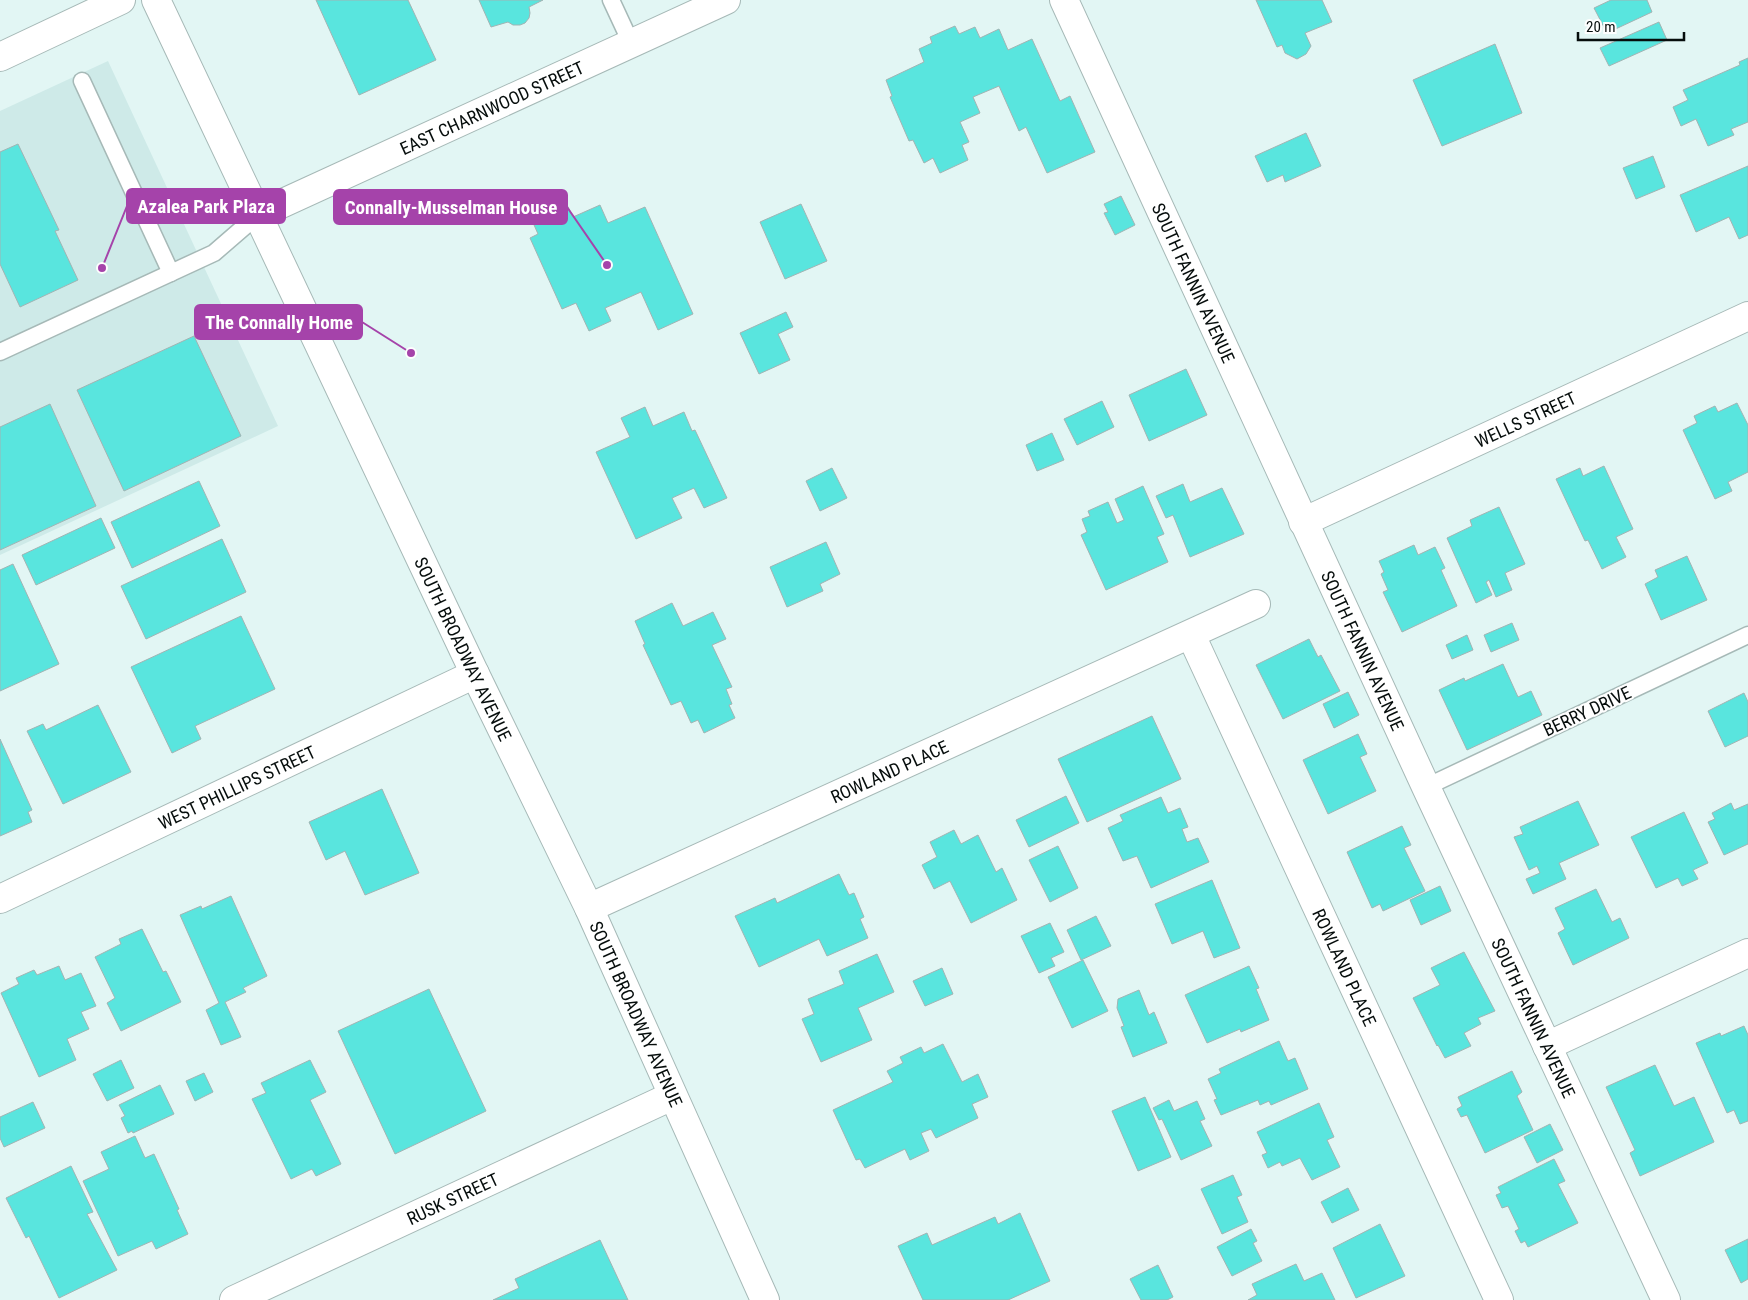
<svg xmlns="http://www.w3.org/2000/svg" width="1748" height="1300" font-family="'Roboto Condensed',sans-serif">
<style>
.built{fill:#ceeae8}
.building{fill:#59e5de;stroke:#a1b4b3}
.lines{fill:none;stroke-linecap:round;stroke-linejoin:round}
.service-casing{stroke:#a6b9b7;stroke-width:19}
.minor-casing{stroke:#a6b9b7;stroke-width:30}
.primary-casing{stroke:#a6b9b7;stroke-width:30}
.service{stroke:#fff;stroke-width:16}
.minor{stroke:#fff;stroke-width:28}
.primary{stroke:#fff;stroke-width:28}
.labels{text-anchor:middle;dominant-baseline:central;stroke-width:4;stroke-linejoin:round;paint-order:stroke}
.street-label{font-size:18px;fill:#060d0c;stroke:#fefefe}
.leader{fill:none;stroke:#a543aa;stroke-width:2}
.callout-dot{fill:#a543aa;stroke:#fefefe;stroke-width:2}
.callout{fill:#a543aa;stroke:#a543aa;stroke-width:2}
.callout-label{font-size:19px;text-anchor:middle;font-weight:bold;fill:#fff}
</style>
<rect width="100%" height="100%" fill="#e2f6f4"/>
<!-- built -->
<polygon class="built" points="108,61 278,426 0,555 0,111"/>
<!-- building -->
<g class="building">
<polygon points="316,0 408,0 436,60 359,95"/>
<polygon points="479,0 543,0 529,7 530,13 529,18 525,23 520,25 513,25 508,22 491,27"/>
<polygon points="1256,0 1322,0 1332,22 1305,33 1311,46 1306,54 1297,59 1285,53 1282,45 1277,47"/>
<polygon points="1611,0 1647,0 1652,12 1607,33 1594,8"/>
<polygon points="1659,22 1667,40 1609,66 1600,48"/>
<polygon points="955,26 959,34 975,27 980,38 999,29 1008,50 1032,39 1060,101 1070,96 1095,152 1047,173 1026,127 1019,131 999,86 973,97 980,113 960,122 969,142 962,145 968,160 940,173 933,158 924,163 913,140 909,141 890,97 892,96 886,80 924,62 919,49 932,43 930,37"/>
<polygon points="1495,44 1522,113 1442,146 1413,80"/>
<polygon points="1748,58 1748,122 1731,129 1734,135 1708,146 1696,119 1681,126 1673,107 1688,100 1683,90 1740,65 1739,62"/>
<polygon points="1306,133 1321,166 1285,182 1283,175 1267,182 1255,156"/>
<polygon points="18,144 59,230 55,231 78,280 20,307 0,264 0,152"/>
<polygon points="1653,156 1665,187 1636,199 1623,168"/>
<polygon points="1748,166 1748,235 1739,239 1729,217 1696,232 1680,195"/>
<polygon points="1121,196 1135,225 1115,235 1104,213 1108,212 1104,204"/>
<polygon points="566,203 573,217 600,205 608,223 645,207 693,314 658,330 641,292 605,308 611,321 589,331 576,303 562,309 530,238 538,234 531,218"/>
<polygon points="801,204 827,261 785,279 760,222"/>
<polygon points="786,312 793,327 778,334 790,360 759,374 740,333"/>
<polygon points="194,336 241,436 124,491 77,390"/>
<polygon points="1186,369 1207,415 1149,441 1129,395"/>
<polygon points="1102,401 1114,427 1077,445 1064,419"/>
<polygon points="1737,403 1748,425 1748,472 1728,482 1732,491 1715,499 1683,430 1697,423 1694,416 1715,406 1718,412"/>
<polygon points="50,404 96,506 0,550 0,427"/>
<polygon points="645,407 653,426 684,412 692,431 695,430 727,498 704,508 694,488 672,498 682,518 636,539 596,452 630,437 621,418"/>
<polygon points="1052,433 1064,460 1037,471 1026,445"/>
<polygon points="1604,466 1633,529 1616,537 1626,557 1602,569 1588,540 1585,541 1556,479 1580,468 1583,476"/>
<polygon points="832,468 847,498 820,511 806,481"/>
<polygon points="199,481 220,526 132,568 111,522"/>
<polygon points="1183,484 1190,502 1222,488 1244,534 1190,557 1173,515 1166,518 1156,496"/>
<polygon points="1143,486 1164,534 1157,537 1168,562 1106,590 1081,535 1087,532 1082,519 1090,516 1088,511 1108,502 1117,523 1124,520 1115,499"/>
<polygon points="1499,507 1525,564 1505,573 1512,590 1496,597 1489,580 1486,582 1492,595 1476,603 1447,538 1472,526 1470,520"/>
<polygon points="101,518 115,548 36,585 22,555"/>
<polygon points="222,539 246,592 146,639 121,586"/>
<polygon points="826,542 840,574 820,584 823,591 787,607 770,567"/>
<polygon points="1414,545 1418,555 1435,547 1445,568 1441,570 1457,606 1402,632 1383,592 1388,590 1381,574 1384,572 1379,561"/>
<polygon points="1687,556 1707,600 1661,620 1645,584 1658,577 1655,570"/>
<polygon points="13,564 59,664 0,691 0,570"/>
<polygon points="672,603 683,626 713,612 726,639 712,645 732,687 726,689 732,704 729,705 735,718 704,733 698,720 691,723 681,701 671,705 643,645 645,644 635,621"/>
<polygon points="241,616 275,689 195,726 201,739 172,753 131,667"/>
<polygon points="1512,623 1519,640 1491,652 1484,635"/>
<polygon points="1467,635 1473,650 1452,659 1446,645"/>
<polygon points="1309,639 1318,657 1321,655 1340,691 1283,719 1256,665"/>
<polygon points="1503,664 1518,697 1531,691 1542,715 1467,750 1439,690 1464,678 1465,681"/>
<polygon points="1348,692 1359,715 1334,728 1323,704"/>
<polygon points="1744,693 1748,702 1748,736 1725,747 1708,711"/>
<polygon points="98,705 131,772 63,804 27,731 43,724 46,730"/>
<polygon points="1152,716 1181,779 1087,822 1058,759"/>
<polygon points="1358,734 1367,754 1360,757 1376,791 1328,814 1303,760"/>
<polygon points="0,739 32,810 28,812 32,822 0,836"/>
<polygon points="382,789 419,873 365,895 345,851 326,860 309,822"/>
<polygon points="1066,796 1079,823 1029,847 1016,820"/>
<polygon points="1161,797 1168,813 1180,808 1188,827 1182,829 1187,842 1198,838 1209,862 1151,888 1137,856 1123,861 1108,828 1123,821 1120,815"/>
<polygon points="1578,801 1599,845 1559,863 1566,879 1533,894 1526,879 1540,873 1537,866 1529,870 1514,837 1523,834 1520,827"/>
<polygon points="1731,803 1734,810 1748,804 1748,844 1724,855 1708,822 1715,819 1712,813"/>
<polygon points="1684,812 1708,863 1693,870 1698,879 1682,886 1678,878 1656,888 1631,837"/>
<polygon points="1402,826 1411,845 1404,848 1425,891 1383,911 1380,904 1372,908 1347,852"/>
<polygon points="954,830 961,844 978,835 996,872 1002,868 1017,900 971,923 950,881 934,889 922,865 937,857 930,842"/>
<polygon points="1058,846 1078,888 1050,902 1029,860"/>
<polygon points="839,874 849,895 854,893 864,917 860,919 868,938 827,956 819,939 759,967 735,916 775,898 777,903"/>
<polygon points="1212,880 1240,948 1214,958 1203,931 1172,944 1155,904"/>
<polygon points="1440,886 1451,911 1421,925 1410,900"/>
<polygon points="1596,889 1612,922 1620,918 1629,938 1573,965 1558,933 1565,929 1555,908"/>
<polygon points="231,896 267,976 243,988 246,992 225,1002 241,1037 221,1045 206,1010 219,1003 180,915 201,906 202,909"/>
<polygon points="1096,916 1111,946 1081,960 1067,930"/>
<polygon points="1050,923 1064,952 1051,958 1055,966 1039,973 1021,936"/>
<polygon points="142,929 163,972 166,971 181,1002 121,1031 107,1003 115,998 95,957 121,944 119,939"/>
<polygon points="1464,952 1495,1011 1478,1018 1481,1024 1464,1033 1471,1046 1445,1058 1438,1045 1437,1046 1413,998 1440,985 1431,968"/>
<polygon points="877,954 894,992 858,1008 872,1040 821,1062 802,1019 814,1014 808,999 844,984 839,971"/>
<polygon points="1083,960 1108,1011 1072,1028 1048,977"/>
<polygon points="59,966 65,980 81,973 96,1006 81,1012 89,1029 67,1039 76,1060 39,1077 1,993 19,984 16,978 34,970 37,975"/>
<polygon points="1249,966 1259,988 1256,989 1269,1020 1241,1032 1240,1029 1207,1043 1185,995"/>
<polygon points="942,968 953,994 925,1006 913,981"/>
<polygon points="429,989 486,1111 395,1154 338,1031"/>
<polygon points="1139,990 1149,1015 1154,1012 1167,1043 1133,1057 1121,1027 1124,1026 1117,1008 1118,999"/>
<polygon points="1744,1026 1748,1035 1748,1121 1740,1124 1734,1110 1727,1113 1696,1043 1720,1033 1721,1036"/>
<polygon points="1279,1041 1288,1061 1295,1058 1308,1089 1271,1105 1269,1101 1260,1105 1258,1100 1221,1115 1214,1100 1217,1099 1208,1079 1221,1073 1219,1069"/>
<polygon points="943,1044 962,1082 978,1074 988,1097 972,1104 978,1118 936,1138 931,1129 921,1133 929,1151 910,1160 905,1149 865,1168 860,1159 856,1160 833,1110 893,1082 887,1071 903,1063 900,1057 921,1047 924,1053"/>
<polygon points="121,1060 134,1088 107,1101 93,1074"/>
<polygon points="310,1060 326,1092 310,1100 341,1164 316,1176 312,1169 291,1179 252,1099 266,1093 261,1083"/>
<polygon points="1655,1065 1674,1106 1694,1097 1714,1142 1640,1176 1630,1153 1635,1150 1606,1087"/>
<polygon points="1512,1071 1522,1092 1517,1096 1533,1130 1485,1153 1467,1115 1461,1117 1457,1109 1462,1106 1458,1097"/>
<polygon points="204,1073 213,1092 195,1101 186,1081"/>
<polygon points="160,1085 174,1114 133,1133 132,1131 128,1133 121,1118 125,1116 119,1105"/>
<polygon points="1145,1097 1171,1157 1138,1171 1112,1111"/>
<polygon points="1169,1100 1174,1111 1197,1101 1205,1119 1200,1121 1212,1146 1181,1160 1162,1119 1159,1120 1153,1108"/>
<polygon points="33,1102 45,1128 4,1147 0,1138 0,1117"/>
<polygon points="1319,1103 1334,1137 1327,1140 1340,1167 1312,1180 1300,1158 1282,1166 1280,1162 1268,1168 1262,1155 1267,1153 1257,1132"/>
<polygon points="1550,1124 1563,1150 1537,1163 1524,1137"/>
<polygon points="135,1136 145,1158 154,1154 179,1209 177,1210 188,1234 156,1249 152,1241 118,1256 83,1181 109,1169 101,1152"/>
<polygon points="1554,1159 1565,1181 1558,1184 1578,1223 1528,1247 1525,1241 1521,1243 1515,1231 1519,1229 1508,1206 1502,1208 1496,1195 1501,1193 1498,1187"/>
<polygon points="71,1166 93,1212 87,1214 117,1270 59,1298 29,1236 26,1238 6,1198"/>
<polygon points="1233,1175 1242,1195 1237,1197 1248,1222 1222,1234 1201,1189"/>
<polygon points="1348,1188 1359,1210 1332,1223 1321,1202"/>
<polygon points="1020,1213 1050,1281 1008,1300 923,1300 898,1246 927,1233 932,1245 995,1217 998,1224"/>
<polygon points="1380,1224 1405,1276 1356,1298 1333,1248"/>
<polygon points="1251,1229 1257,1241 1253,1243 1262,1261 1232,1276 1217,1247"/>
<polygon points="1748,1239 1748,1279 1741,1283 1725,1250"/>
<polygon points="600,1240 628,1300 493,1300 519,1288 515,1279"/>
<polygon points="1296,1264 1304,1281 1322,1273 1335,1300 1248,1300 1257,1295 1252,1284"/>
<polygon points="1158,1265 1173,1297 1167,1300 1141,1300 1130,1279"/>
</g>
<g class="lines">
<!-- service casing -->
<g class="service-casing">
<g id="service">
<polyline points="611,0 631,43"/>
<polyline points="82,81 171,273"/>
<polyline points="0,352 214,253 259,214"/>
<polyline points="1426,787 1748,635"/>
</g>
</g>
<!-- minor casing -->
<g class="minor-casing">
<g id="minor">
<path id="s1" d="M1064,0L1426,787L1666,1300"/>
<polyline points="0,57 121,0"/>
<path id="s2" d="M259,214L726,0"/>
<path id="s3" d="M1303,522L1748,316"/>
<path id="s4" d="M1191,635L1499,1300"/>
<path id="s5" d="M0,899L475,674"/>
<path id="s6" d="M589,908L1256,604"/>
<polyline points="1547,1046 1748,953"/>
<path id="s7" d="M234,1300L672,1096"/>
</g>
</g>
<!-- primary casing -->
<g class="primary-casing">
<g id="primary">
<path id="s8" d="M156,0L475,674L589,908L765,1300"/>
</g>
</g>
<!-- service -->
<use href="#service" class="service"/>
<!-- minor -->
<use href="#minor" class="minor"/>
<!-- primary -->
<use href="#primary" class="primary"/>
</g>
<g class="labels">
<!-- street labels -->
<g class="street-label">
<text stroke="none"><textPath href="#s2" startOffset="256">EAST CHARNWOOD STREET</textPath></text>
<text stroke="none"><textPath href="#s1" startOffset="311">SOUTH FANNIN AVENUE</textPath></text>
<text stroke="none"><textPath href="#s3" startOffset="245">WELLS STREET</textPath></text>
<text stroke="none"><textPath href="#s8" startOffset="718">SOUTH BROADWAY AVENUE</textPath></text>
<text stroke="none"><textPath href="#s1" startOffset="716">SOUTH FANNIN AVENUE</textPath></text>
<text transform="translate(1587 711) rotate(-25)">BERRY DRIVE</text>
<text stroke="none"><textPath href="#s6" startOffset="330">ROWLAND PLACE</textPath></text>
<text stroke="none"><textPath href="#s5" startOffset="262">WEST PHILLIPS STREET</textPath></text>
<text stroke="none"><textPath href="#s4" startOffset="366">ROWLAND PLACE</textPath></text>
<text stroke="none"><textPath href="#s8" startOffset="1122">SOUTH BROADWAY AVENUE</textPath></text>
<text stroke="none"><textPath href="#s1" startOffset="1121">SOUTH FANNIN AVENUE</textPath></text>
<text stroke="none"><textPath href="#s7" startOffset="241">RUSK STREET</textPath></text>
</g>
</g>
<!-- callouts -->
<path class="leader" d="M102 268L127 206M607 265L567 207M411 353L362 322"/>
<g class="callout-dot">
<circle cx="102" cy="268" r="5"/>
<circle cx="607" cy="265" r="5"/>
<circle cx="411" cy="353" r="5"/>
</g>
<g class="callout">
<rect x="127" y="189" width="158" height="34" rx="5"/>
<rect x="334" y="190" width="233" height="34" rx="5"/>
<rect x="195" y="305" width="167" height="34" rx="5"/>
</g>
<g class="callout-label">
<text x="206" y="213">Azalea Park Plaza</text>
<text x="451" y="214">Connally-Musselman House</text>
<text x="279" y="329">The Connally Home</text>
</g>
<!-- scale -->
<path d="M1578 32v8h106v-8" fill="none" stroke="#060d0c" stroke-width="2.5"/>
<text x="1586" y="32" font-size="15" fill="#060d0c" stroke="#fefefe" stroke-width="4" paint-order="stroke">20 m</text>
</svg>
